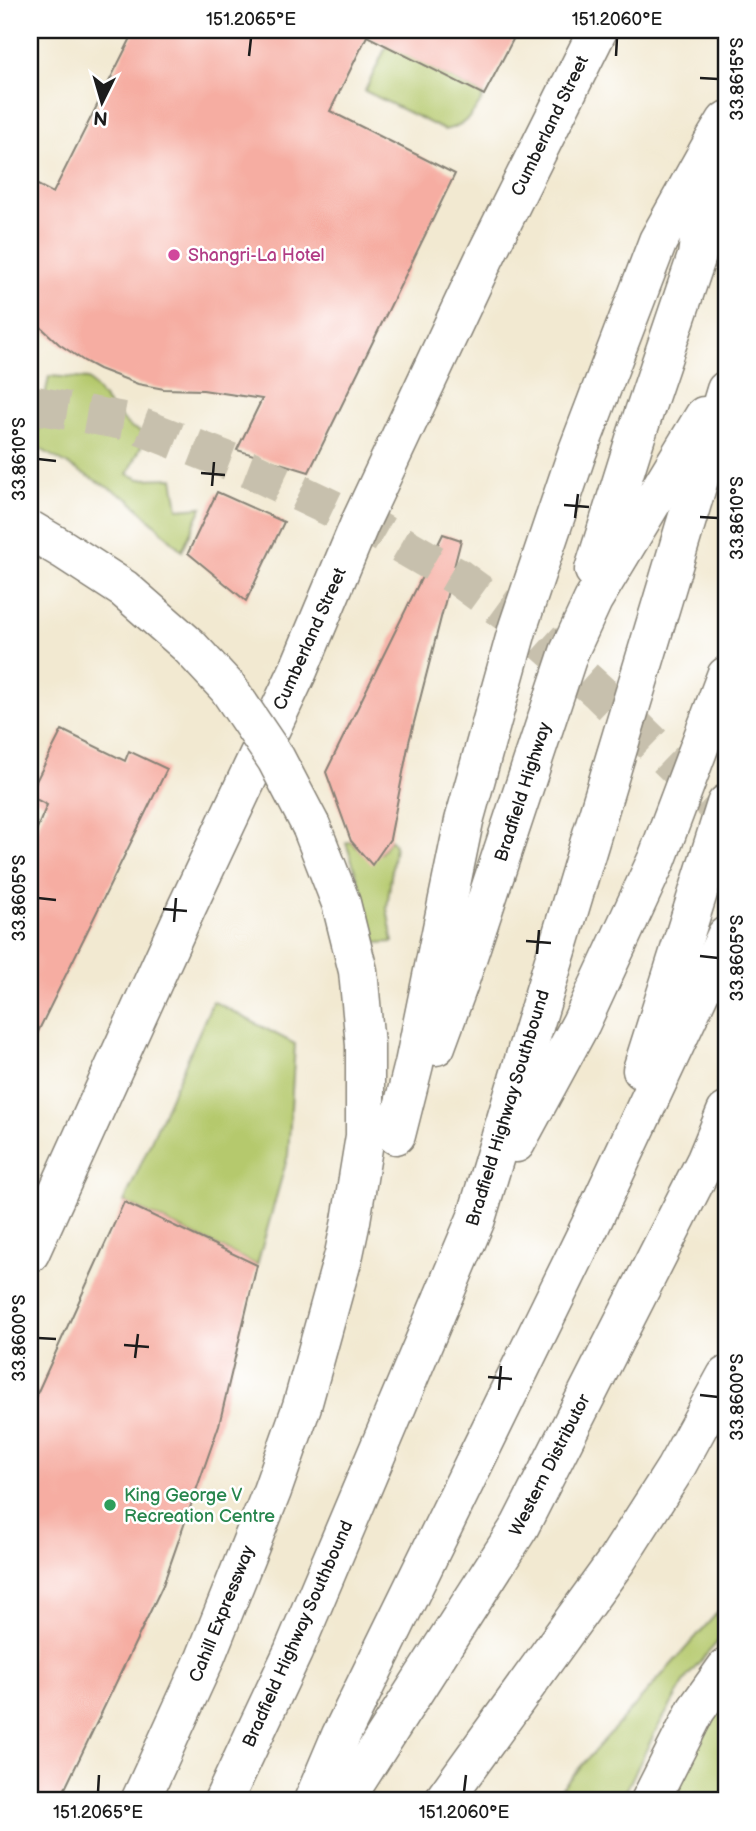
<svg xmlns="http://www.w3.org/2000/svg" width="756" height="1831" font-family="'Balsamiq Sans',sans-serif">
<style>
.green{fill:#b5c96d;stroke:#687244;stroke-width:2}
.building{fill:#f6ada2}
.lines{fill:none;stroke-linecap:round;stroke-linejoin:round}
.highway-tunnel{stroke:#c7c0ad;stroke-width:38;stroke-dasharray:38 19;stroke-linecap:butt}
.minor-casing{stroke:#878276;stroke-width:41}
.highway-casing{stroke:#878276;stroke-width:41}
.minor{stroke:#fff;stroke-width:38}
.highway{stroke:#fff;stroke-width:38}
.highway-bridge-casing{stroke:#878276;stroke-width:41;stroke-linecap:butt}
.highway-bridge{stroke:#fff;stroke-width:38}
.ticks{fill:none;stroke:#1c1c1c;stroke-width:2.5}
.hotel-dot{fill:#d1479c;stroke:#fff;stroke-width:2.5}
.leisure-dot{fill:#2e9e5b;stroke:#fff;stroke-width:2.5}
.labels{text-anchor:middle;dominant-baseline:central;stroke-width:5;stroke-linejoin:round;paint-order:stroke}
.street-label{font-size:18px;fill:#1c1c1c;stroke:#fff}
.hotel-label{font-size:18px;fill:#b23c85;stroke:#fff;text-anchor:start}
.leisure-label{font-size:18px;fill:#27864d;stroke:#fff;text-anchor:start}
.neatline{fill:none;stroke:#1c1c1c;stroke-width:2.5}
.ticks-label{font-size:18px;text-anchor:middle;fill:#1c1c1c}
</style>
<rect width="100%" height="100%" fill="#fff"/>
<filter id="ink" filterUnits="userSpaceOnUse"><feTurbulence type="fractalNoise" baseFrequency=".0143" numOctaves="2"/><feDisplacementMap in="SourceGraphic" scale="14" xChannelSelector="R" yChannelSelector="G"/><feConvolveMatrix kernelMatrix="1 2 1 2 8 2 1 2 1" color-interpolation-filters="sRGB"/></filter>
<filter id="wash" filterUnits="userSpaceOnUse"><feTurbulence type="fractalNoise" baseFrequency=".00686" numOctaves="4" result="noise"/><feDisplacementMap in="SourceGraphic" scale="28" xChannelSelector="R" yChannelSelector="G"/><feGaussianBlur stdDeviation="1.57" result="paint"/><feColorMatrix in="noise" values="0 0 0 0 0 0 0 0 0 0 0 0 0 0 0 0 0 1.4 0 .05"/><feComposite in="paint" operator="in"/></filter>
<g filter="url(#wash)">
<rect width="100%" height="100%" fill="#f2e9d1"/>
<!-- green -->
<g class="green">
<path d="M387,45L484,95C475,113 466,126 444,130L365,91Z"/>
<polygon points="49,376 88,379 112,409 130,427 147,434 128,474 139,479 173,478 178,509 202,507 182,551 130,500 35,446"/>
<path d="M390,839L395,845L387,908L393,942L376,943L361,888L346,843L351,841C362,854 363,857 381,853Z"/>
<polygon points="213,1001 295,1044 288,1155 257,1265 124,1202"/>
<polygon points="726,1603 726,1632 688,1676 655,1732 621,1801 550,1801"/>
<polygon points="726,1698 726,1801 670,1801 698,1746"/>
</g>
<g id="blocks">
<!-- building -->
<g class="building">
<polygon points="135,30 518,30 484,95 367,36 330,111 455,174 309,472 237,450 262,399 203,390 164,389 138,384 99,369 84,361 59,344 30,317 30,181 53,193"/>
<polygon points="217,492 284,522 246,601 188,553"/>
<polygon points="443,534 461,540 409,742 390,839 372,865 351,841 326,772"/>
<polygon points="62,730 125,761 129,751 167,769 30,1048 30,845 47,805 30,796 30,793"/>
<polygon points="124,1202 257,1265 219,1425 163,1585 59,1801 30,1801 30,1409"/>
</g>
</g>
</g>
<g filter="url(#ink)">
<use href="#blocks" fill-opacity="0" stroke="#878276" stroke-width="2"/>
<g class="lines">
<!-- highway-tunnel -->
<polyline class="highway-tunnel" points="30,404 129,422 249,469 371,527 459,578 530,630 600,693 726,815"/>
<!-- minor casing -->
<g class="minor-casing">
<g id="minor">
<polyline points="30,1253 187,907 298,671 360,523 485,257 598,30"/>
<polyline points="650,1801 696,1710 726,1668"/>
</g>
</g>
<!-- highway casing -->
<g class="highway-casing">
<g id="highway">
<polyline points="594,570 636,436 697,256 709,164"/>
<polyline points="436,1046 458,986 569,652 593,600 704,416"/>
<polyline points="642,1070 726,804"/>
<polyline points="396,1135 414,1064 464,821 518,627 577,453 658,241 712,144 726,121"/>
<polyline points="516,1143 581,1023 657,859 726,676"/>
<polyline points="140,1801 204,1661 272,1491 302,1406 344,1254 351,1221 365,1136 365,1045 358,971 341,903 311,826"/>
<polyline points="223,1801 293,1652 476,1219 726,390"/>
<polyline points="313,1801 341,1735 592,1222 726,936"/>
<polyline points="344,1801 520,1526 706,1160 726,1112"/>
<polyline points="443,1801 617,1560 675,1469 726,1376"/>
</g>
</g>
<!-- minor -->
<use href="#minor" class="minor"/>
<!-- highway -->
<use href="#highway" class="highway"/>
<!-- highway-bridge casing -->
<g class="highway-bridge-casing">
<polyline id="highway-bridge" points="30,530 64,550 124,589 188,645 228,688 276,759 311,826"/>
</g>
<!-- highway-bridge -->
<use href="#highway-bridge" class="highway-bridge"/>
</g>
</g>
<!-- ticks -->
<path class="ticks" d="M249,56L251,38M616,56L617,38M700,78L718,79M38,459L56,461M201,473L225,475M212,486L214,462M564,505L589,507M700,517L718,518M575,518L578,494M38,898L56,900M163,909L187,911M174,922L176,898M526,941L551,943M537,954L539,930M700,956L718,958M38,1338L56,1339M124,1345L149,1347M135,1358L138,1334M488,1377L512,1379M499,1390L501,1366M700,1395L718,1397M98,1792L99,1775M464,1792L466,1775"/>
<!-- markers -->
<circle class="hotel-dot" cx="174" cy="255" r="7"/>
<circle class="leisure-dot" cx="110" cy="1505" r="7"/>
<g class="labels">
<!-- street labels -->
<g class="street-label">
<text transform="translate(550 126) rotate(-64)">Cumberland Street</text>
<text transform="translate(310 639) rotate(-66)">Cumberland Street</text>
<text transform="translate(523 792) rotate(-72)">Bradfield Highway</text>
<text transform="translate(508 1108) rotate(-73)">Bradfield Highway Southbound</text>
<text transform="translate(550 1465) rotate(-63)">Western Distributor</text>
<text transform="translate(222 1614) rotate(-68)">Cahill Expressway</text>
<text transform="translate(298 1634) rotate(-66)">Bradfield Highway Southbound</text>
</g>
<!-- hotel labels -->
<g class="hotel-label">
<text x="188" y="255">Shangri-La Hotel</text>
</g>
<!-- leisure labels -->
<g class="leisure-label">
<text x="124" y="1495">King George V<tspan x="124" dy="21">Recreation Centre</tspan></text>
</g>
</g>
<!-- margin -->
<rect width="756" height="1831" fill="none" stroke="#fff" stroke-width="77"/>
<!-- north arrow -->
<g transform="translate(102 102) rotate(185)" stroke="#ffffff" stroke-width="5" paint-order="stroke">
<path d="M0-5L12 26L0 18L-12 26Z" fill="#1c1c1c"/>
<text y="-10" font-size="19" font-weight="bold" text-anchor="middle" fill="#1c1c1c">N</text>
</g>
<rect x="38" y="38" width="680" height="1754" class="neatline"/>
<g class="ticks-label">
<text x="251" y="25">151.2065°E</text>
<text x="617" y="25">151.2060°E</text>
<text transform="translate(737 79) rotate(-90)" y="6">33.8615°S</text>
<text transform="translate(19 459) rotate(-90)" y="6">33.8610°S</text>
<text transform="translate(737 518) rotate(-90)" y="6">33.8610°S</text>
<text transform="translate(19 898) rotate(-90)" y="6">33.8605°S</text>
<text transform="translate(737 958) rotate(-90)" y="6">33.8605°S</text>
<text transform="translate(19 1338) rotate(-90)" y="6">33.8600°S</text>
<text transform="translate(737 1397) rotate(-90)" y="6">33.8600°S</text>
<text x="98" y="1818">151.2065°E</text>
<text x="464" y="1818">151.2060°E</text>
</g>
</svg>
